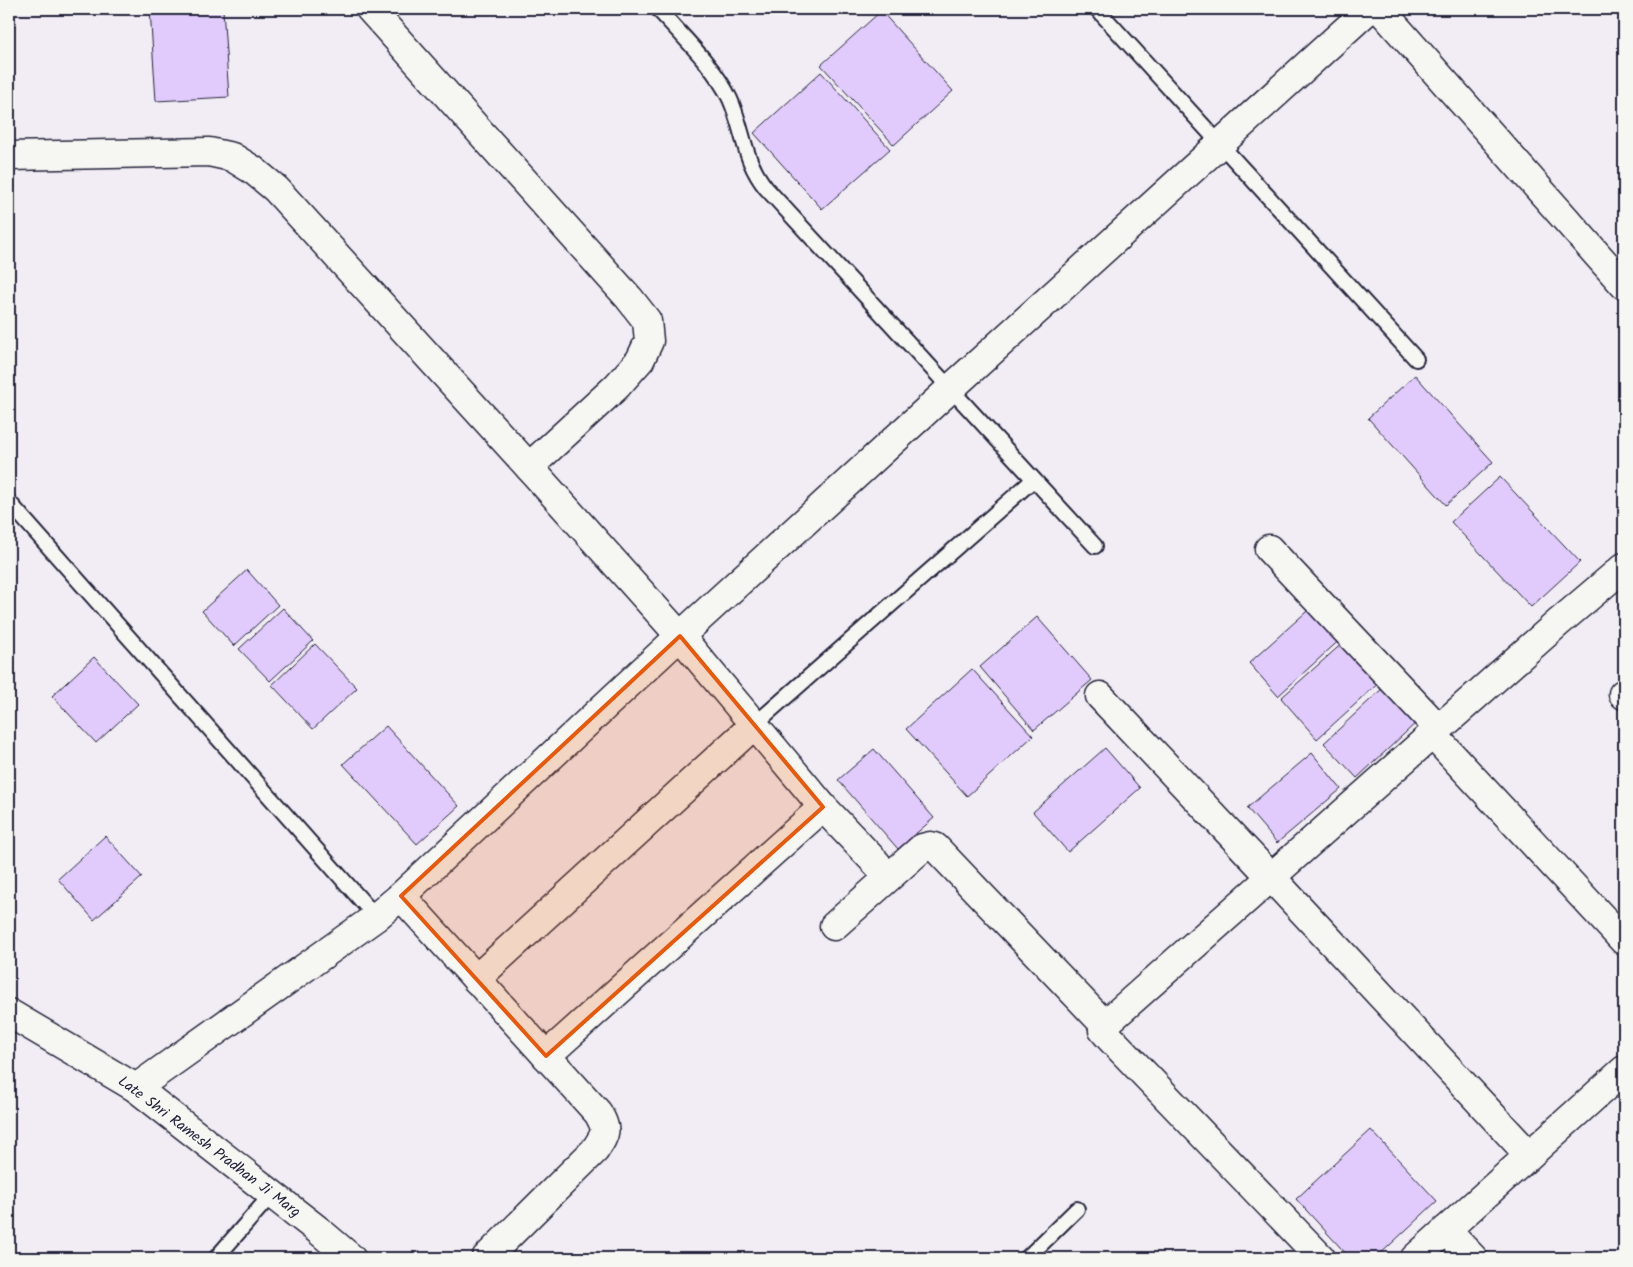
<svg xmlns="http://www.w3.org/2000/svg" width="1633" height="1267" font-family="Kalam,sans-serif">
<style>
.building{fill:#e1cbfc;stroke:#22223b}
.lines{fill:none;stroke-linecap:round;stroke-linejoin:round}
.lane-casing{stroke:#22223b;stroke-width:18}
.street-casing{stroke:#22223b;stroke-width:31}
.secondary-casing{stroke:#22223b;stroke-width:31}
.lane{stroke:#f6f6f2;stroke-width:14}
.street{stroke:#f6f6f2;stroke-width:28}
.secondary{stroke:#f6f6f2;stroke-width:28}
.marked{fill:#e8590c;fill-opacity:0.2;stroke:#e8590c;stroke-width:4;stroke-linejoin:round}
.labels{text-anchor:middle;dominant-baseline:central;stroke-width:4;stroke-linejoin:round;paint-order:stroke}
.street-label{font-size:15px;fill:#22223b;stroke:#f6f6f2}
</style>
<rect width="100%" height="100%" fill="#f2edf4"/>
<filter id="ink" filterUnits="userSpaceOnUse"><feTurbulence type="fractalNoise" baseFrequency=".02" numOctaves="2"/><feDisplacementMap in="SourceGraphic" scale="10" xChannelSelector="R" yChannelSelector="G"/><feConvolveMatrix kernelMatrix="1 2 1 2 8 2 1 2 1" color-interpolation-filters="sRGB"/></filter>
<g filter="url(#ink)">
<!-- building -->
<g class="building">
<polygon points="150,9 223,9 229,97 156,101"/>
<polygon points="881,11 953,91 894,145 821,65"/>
<polygon points="821,72 890,149 822,209 754,133"/>
<polygon points="1415,375 1493,462 1446,505 1368,418"/>
<polygon points="1500,477 1580,562 1531,607 1451,522"/>
<polygon points="247,570 278,605 234,646 202,611"/>
<polygon points="1315,604 1344,636 1278,696 1249,663"/>
<polygon points="283,608 313,641 270,681 239,649"/>
<polygon points="1037,617 1092,680 1034,730 980,667"/>
<polygon points="1346,640 1382,680 1317,739 1281,698"/>
<polygon points="315,644 357,688 313,729 272,685"/>
<polygon points="94,657 138,704 96,743 52,696"/>
<polygon points="972,669 1033,736 967,796 906,729"/>
<polygon points="1385,686 1418,721 1357,778 1324,743"/>
<polygon points="386,726 459,806 417,844 343,764"/>
<polygon points="1105,748 1140,788 1068,852 1033,812"/>
<polygon points="874,749 934,818 898,849 838,780"/>
<polygon points="1312,753 1341,789 1277,843 1247,808"/>
<polygon points="105,836 142,877 94,920 58,879"/>
<polygon points="1624,1100 1624,1113 1618,1106"/>
<polygon points="1371,1130 1437,1201 1376,1258 1350,1258 1296,1199"/>
</g>
<g class="lines">
<!-- lane casing -->
<g class="lane-casing">
<g id="lane">
<path d="M658,9C682,36 715,67 730,99C744,130 743,160 766,188L1095,546"/>
<polyline points="1097,9 1416,359"/>
<polyline points="9,502 376,917"/>
<polyline points="754,725 1033,480"/>
<polyline points="216,1258 272,1194"/>
<polyline points="1027,1258 1077,1209"/>
</g>
</g>
<!-- street casing -->
<g class="street-casing">
<g id="street">
<polyline points="370,9 629,298 647,321 649,341 640,360 616,387 529,467"/>
<polyline points="1380,9 1624,285"/>
<polyline points="9,156 209,152 232,157 253,170 276,189 529,467 680,636 823,807 877,864"/>
<polyline points="1269,549 1439,729"/>
<polyline points="1623,694 1624,695"/>
<polyline points="1100,696 1272,878 1529,1155"/>
<polyline points="1433,735 1624,941"/>
<path d="M401,896L598,1113C608,1131 606,1133 595,1150L486,1258"/>
<polyline points="834,926 922,848 930,846 935,847 1105,1025"/>
<polyline points="476,979 754,725"/>
<polyline points="546,1056 823,807"/>
<polyline points="136,1088 376,917 401,896 680,636 950,389 1369,9"/>
<polyline points="1446,1230 1473,1258"/>
<polyline points="1321,1258 1109,1037 1103,1030 1103,1026 1558,623 1624,567"/>
<polyline points="1415,1258 1624,1070"/>
</g>
</g>
<!-- secondary casing -->
<g class="secondary-casing">
<polyline id="secondary" points="9,1013 136,1088 318,1230 351,1258"/>
</g>
<!-- lane -->
<use href="#lane" class="lane"/>
<!-- street -->
<use href="#street" class="street"/>
<!-- secondary -->
<use href="#secondary" class="secondary"/>
</g>
</g>
<!-- marked area -->
<path class="marked" d="M680,636L823,807L546,1056L401,896Z"/>
<g class="labels">
<!-- street labels -->
<g class="street-label">
<text transform="translate(209 1147) rotate(37)">Late Shri Ramesh Pradhan Ji Marg</text>
</g>
</g>
<!-- margin -->
<rect width="1633" height="1267" fill="none" stroke="#f6f6f2" stroke-width="30"/>
<rect x="15" y="15" width="1603" height="1237" fill="none" stroke="#22223b" stroke-width="2" filter="url(#ink)"/>
</svg>
